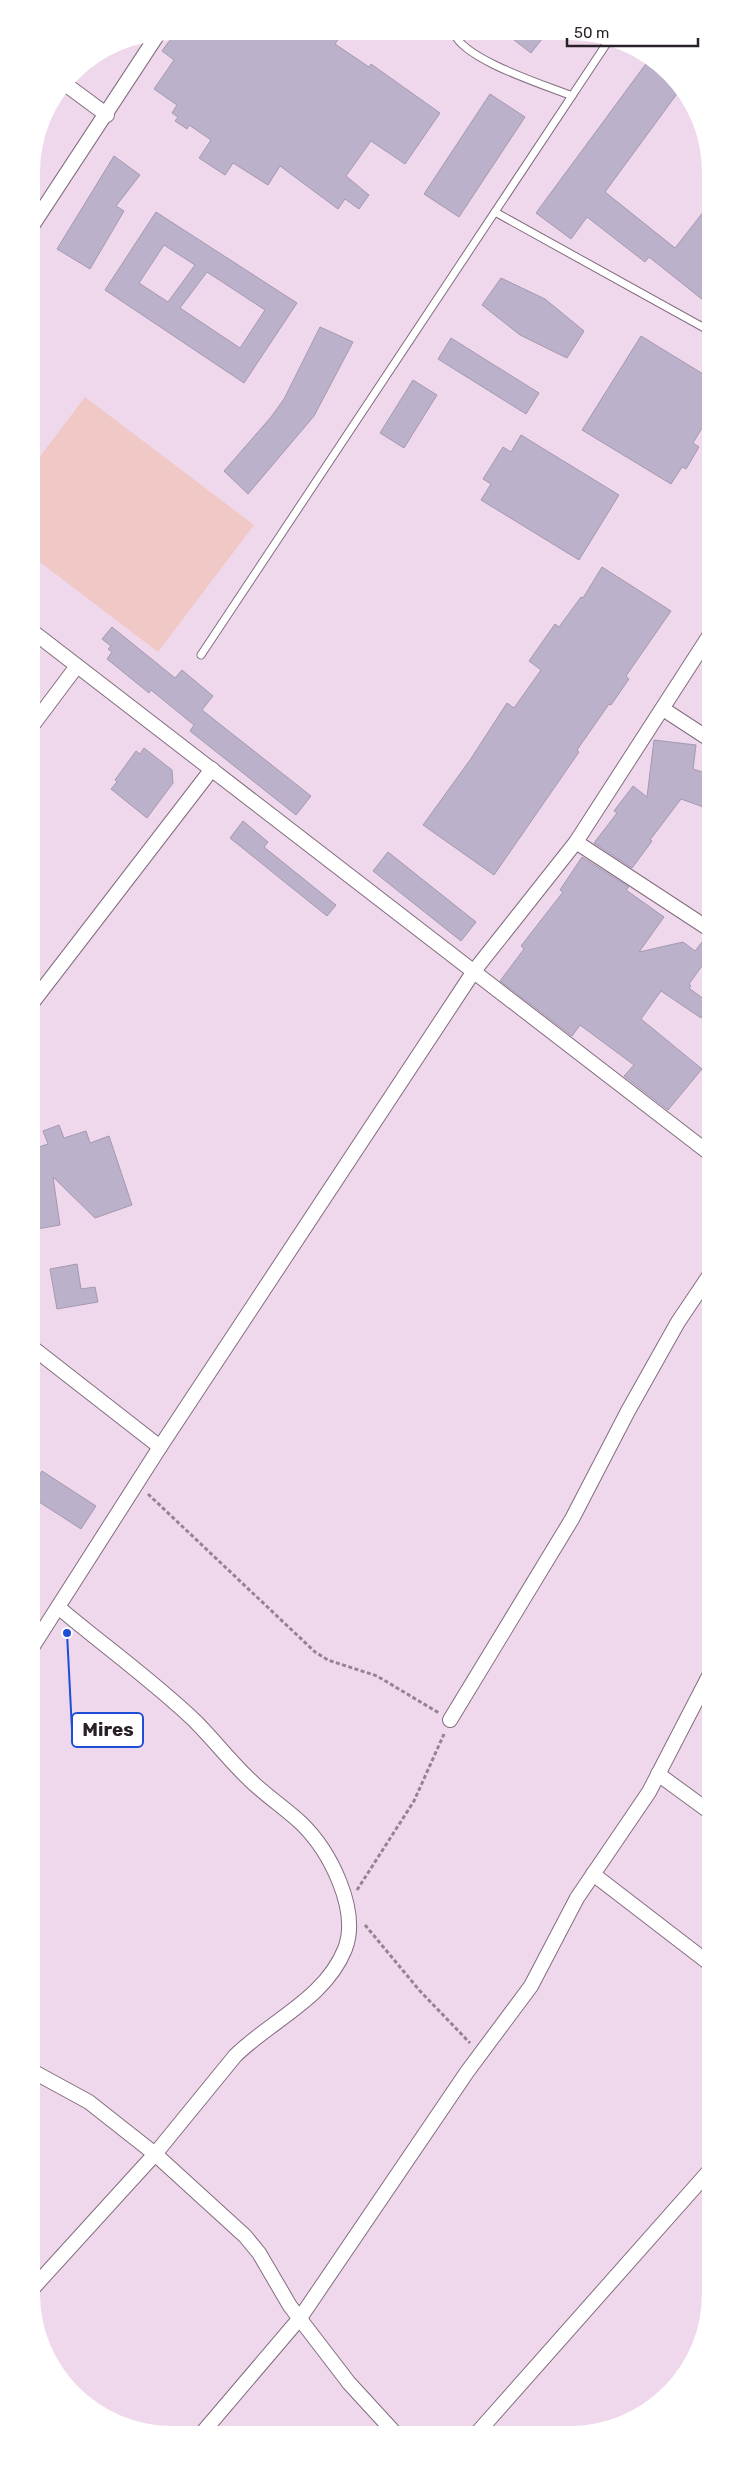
<svg xmlns="http://www.w3.org/2000/svg" width="742" height="2466" font-family="Rubik,sans-serif">
<style>
.green{fill:#f0c8c5}
.building{fill:#bcb1ca;stroke:#a499b1;fill-rule:evenodd}
.lines{fill:none;stroke-linecap:round;stroke-linejoin:round}
.service-casing{stroke:#826d7f;stroke-width:9}
.minor-casing{stroke:#826d7f;stroke-width:16}
.path{stroke:#948391;stroke-width:3;stroke-dasharray:4 2.5;stroke-linecap:butt}
.service{stroke:#fff;stroke-width:7}
.minor{stroke:#fff;stroke-width:14}
.leader{fill:none;stroke:#1d4ed8;stroke-width:2}
.callout-dot{fill:#1d4ed8;stroke:#fff;stroke-width:2}
.callout{fill:#fff;stroke:#1d4ed8;stroke-width:2}
.callout-label{font-size:19px;text-anchor:middle;font-weight:bold;fill:#2a2128}
</style>
<rect width="100%" height="100%" fill="#f0d8ec"/>
<!-- green -->
<polygon class="green" points="85,397 254,525 158,652 32,556 32,467"/>
<!-- building -->
<g class="building">
<polygon points="172,31 343,32 335,44 369,67 371,64 440,113 405,164 371,141 346,176 369,195 359,209 345,199 338,209 280,166 268,185 233,163 225,175 199,158 211,140 189,125 187,129 175,121 178,117 172,113 177,105 154,89 174,60 162,51 170,40 166,36 166,32"/>
<polygon points="505,33 530,34 546,34 531,53"/>
<polygon points="648,61 670,73 679,91 605,192 675,248 708,206 708,304 649,257 645,262 587,217 571,239 536,213"/>
<polygon points="490,94 525,117 459,217 424,194"/>
<polygon points="114,156 140,175 116,206 124,211 90,269 57,249"/>
<path d="M156,212L297,303L244,383L105,290ZM164,245L195,265L168,302L139,283ZM207,272L265,310L240,348L180,308Z"/>
<polygon points="501,278 545,299 584,331 567,358 520,335 482,305"/>
<polygon points="320,327 353,342 314,416 248,494 224,471 271,417 284,399"/>
<polygon points="641,336 708,377 708,418 693,443 699,447 686,469 682,467 671,484 582,430"/>
<polygon points="451,338 539,393 526,414 438,359"/>
<polygon points="413,380 437,395 404,448 380,433"/>
<polygon points="521,435 619,495 579,560 481,500 491,484 483,479 503,447 511,452"/>
<polygon points="602,567 671,611 626,676 629,679 611,705 609,704 577,750 579,752 494,875 423,825 470,760 507,703 514,708 541,670 529,661 555,624 559,627 581,597 583,598"/>
<polygon points="112,627 175,678 182,670 213,696 202,710 311,796 296,815 190,731 194,725 151,690 149,693 107,659 112,652 108,649 111,646 102,639"/>
<polygon points="654,740 696,745 693,769 709,774 709,809 681,799 650,840 652,841 632,868 594,843 617,813 614,811 633,786 647,797"/>
<polygon points="144,748 172,770 173,783 147,818 111,789 117,782 115,780 136,751 140,754"/>
<polygon points="243,821 268,842 264,847 336,905 327,916 230,838"/>
<polygon points="388,852 476,922 461,941 373,871"/>
<polygon points="582,857 629,887 626,890 664,917 639,952 683,942 695,951 706,937 709,938 709,956 689,984 691,986 689,988 709,1003 709,1007 701,1018 661,991 641,1019 702,1069 668,1110 624,1076 634,1065 580,1025 572,1036 500,981 524,949 521,946 563,892 560,890"/>
<polygon points="59,1125 64,1138 86,1131 90,1143 109,1136 132,1205 95,1218 53,1177 60,1225 37,1229 33,1202 33,1149 48,1144 43,1131"/>
<polygon points="77,1264 81,1289 95,1287 98,1302 57,1309 50,1269"/>
<polygon points="42,1471 96,1506 81,1529 33,1498 33,1486"/>
</g>
<g class="lines">
<!-- service casing -->
<g class="service-casing">
<g id="service">
<path d="M454,33C464,60 545,85 572,96"/>
<polyline points="495,212 708,330"/>
<polyline points="201,655 609,40"/>
</g>
</g>
<!-- minor casing -->
<g class="minor-casing">
<g id="minor">
<polyline points="65,84 107,115"/>
<polyline points="32,226 158,34"/>
<polyline points="32,631 709,1153"/>
<polyline points="663,709 709,739"/>
<polyline points="32,726 77,666"/>
<polyline points="576,842 709,929"/>
<polyline points="32,1003 212,769"/>
<polyline points="33,1348 160,1447"/>
<polyline points="33,1646 160,1447 474,971 576,842 709,636"/>
<polyline points="450,1720 572,1519 628,1411 678,1322 709,1276"/>
<polyline points="658,1774 710,1812"/>
<polyline points="593,1874 710,1964"/>
<polyline points="34,2072 89,2102 155,2154 245,2236 259,2253 290,2306 349,2383 394,2432"/>
<path d="M34,2287L155,2154L235,2056C270,2021 325,1999 345,1949C360,1910 330,1851 301,1823C285,1808 265,1795 249,1779C230,1761 214,1740 195,1721C152,1680 103,1645 58,1607"/>
<polyline points="203,2432 300,2318 467,2072 531,1986 577,1898 649,1792 710,1674"/>
<polyline points="478,2432 710,2170"/>
</g>
</g>
<!-- path -->
<g class="path">
<polyline points="148,1494 315,1652 328,1660 377,1676 439,1713"/>
<polyline points="357,1890 414,1801 444,1734"/>
<polyline points="365,1925 420,1991 470,2043"/>
</g>
<!-- service -->
<use href="#service" class="service"/>
<!-- minor -->
<use href="#minor" class="minor"/>
</g>
<!-- crop -->
<path d="M0 0H742V2466H0ZM172 40H570A132 132 0 0 1 702 172V2294A132 132 0 0 1 570 2426H172A132 132 0 0 1 40 2294V172A132 132 0 0 1 172 40Z" fill="#fff" fill-rule="evenodd"/>
<!-- callouts -->
<path class="leader" d="M67 1633L72 1730"/>
<circle class="callout-dot" cx="67" cy="1633" r="5"/>
<rect class="callout" x="72" y="1713" width="71" height="34" rx="5"/>
<g class="callout-label">
<text x="108" y="1736">Mires</text>
</g>
<!-- scale -->
<path d="M567 38v8h131v-8" fill="none" stroke="#2a2128" stroke-width="2.5"/>
<text x="574" y="38" font-size="15" fill="#2a2128" stroke="#ffffff" stroke-width="4" paint-order="stroke">50 m</text>
</svg>
